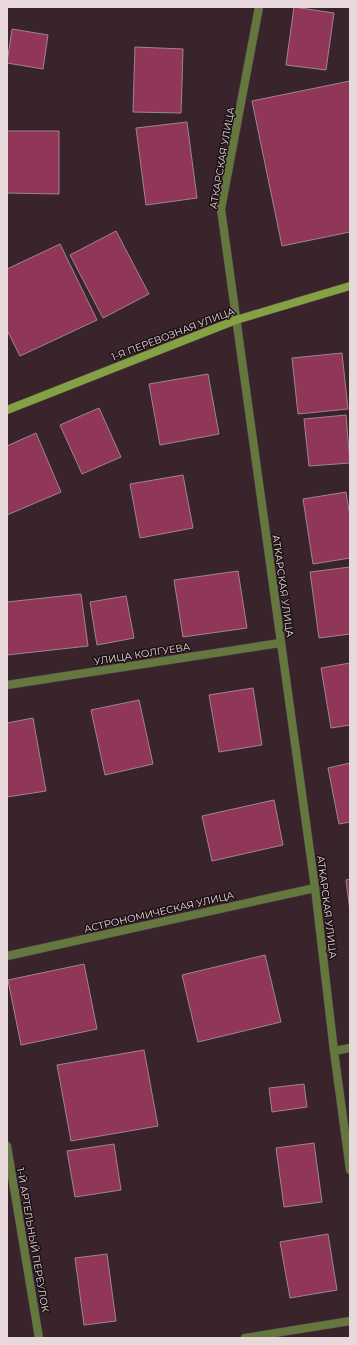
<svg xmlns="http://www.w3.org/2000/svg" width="357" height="1345" font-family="Montserrat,sans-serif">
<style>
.building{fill:#903658;stroke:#a1848c}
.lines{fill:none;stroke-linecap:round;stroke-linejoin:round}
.minor-casing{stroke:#564147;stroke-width:9}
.secondary-casing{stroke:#564147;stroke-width:9}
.minor{stroke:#64773f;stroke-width:8}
.secondary{stroke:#84a244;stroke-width:8}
.labels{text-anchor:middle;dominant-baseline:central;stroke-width:3;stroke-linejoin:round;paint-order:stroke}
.street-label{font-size:10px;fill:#e7d8dc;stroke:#1b1013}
</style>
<rect width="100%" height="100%" fill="#3a242b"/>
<!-- building -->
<g class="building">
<polygon points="294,7 334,13 326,70 286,65"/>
<polygon points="12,29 48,35 43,69 7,63"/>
<polygon points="135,47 183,49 181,113 133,112"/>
<polygon points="350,81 350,232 282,246 252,101"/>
<polygon points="187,122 197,198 146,205 136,128"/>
<polygon points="7,131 59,131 59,194 7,193"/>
<polygon points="116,231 149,294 103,318 70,255"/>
<polygon points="60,244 97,320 20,356 7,330 7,269"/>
<polygon points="342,353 348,409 298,414 292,358"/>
<polygon points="208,374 219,434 160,445 149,384"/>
<polygon points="99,408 121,457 82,474 60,425"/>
<polygon points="346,415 350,463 309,466 304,419"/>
<polygon points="36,433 61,492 7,515 7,446"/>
<polygon points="183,475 193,528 140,538 130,484"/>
<polygon points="346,492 350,517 350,558 313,564 303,499"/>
<polygon points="350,567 350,634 319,638 310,572"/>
<polygon points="238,571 247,628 183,637 174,580"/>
<polygon points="81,594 88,646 7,655 7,602"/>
<polygon points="126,596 134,638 97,645 90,602"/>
<polygon points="350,663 350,725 331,728 321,668"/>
<polygon points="253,688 262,745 219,752 209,695"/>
<polygon points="139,700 153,764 105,775 91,710"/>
<polygon points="33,718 46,791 7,797 7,723"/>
<polygon points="350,763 350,822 339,824 328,768"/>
<polygon points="274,800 283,845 212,861 202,816"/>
<polygon points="350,879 350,911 346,880"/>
<polygon points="265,955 281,1022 198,1042 182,975"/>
<polygon points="84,964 97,1029 21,1045 8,980"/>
<polygon points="144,1050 158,1126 71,1141 57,1065"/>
<polygon points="304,1084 307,1107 272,1112 269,1088"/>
<polygon points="314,1143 322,1202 284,1207 276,1148"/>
<polygon points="114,1144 121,1190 75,1197 67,1151"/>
<polygon points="328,1234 337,1290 290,1298 280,1242"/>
<polygon points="107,1254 116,1321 84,1325 75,1258"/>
</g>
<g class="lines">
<!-- minor casing -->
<g class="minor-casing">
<g id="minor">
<polyline points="259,7 221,209 315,888 334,1051 350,1170"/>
<polyline points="7,685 280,643"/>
<polyline points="7,956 315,888"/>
<polyline points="334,1051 350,1048"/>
<polyline points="7,1146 39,1338"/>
<polyline points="245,1338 350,1321"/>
</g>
</g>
<!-- secondary casing -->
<g class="secondary-casing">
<polyline id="secondary" points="7,410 236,320 350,286"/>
</g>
<!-- minor -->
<use href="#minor" class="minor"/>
<!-- secondary -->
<use href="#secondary" class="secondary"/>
</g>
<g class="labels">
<!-- street labels -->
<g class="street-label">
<text transform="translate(222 158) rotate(-80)">АТКАРСКАЯ УЛИЦА</text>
<text transform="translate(173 334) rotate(-21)">1-Я ПЕРЕВОЗНАЯ УЛИЦА</text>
<text transform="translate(283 586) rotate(82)">АТКАРСКАЯ УЛИЦА</text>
<text transform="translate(142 654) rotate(-9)">УЛИЦА КОЛГУЕВА</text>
<text transform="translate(327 907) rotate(83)">АТКАРСКАЯ УЛИЦА</text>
<text transform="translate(159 912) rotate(-13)">АСТРОНОМИЧЕСКАЯ УЛИЦА</text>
<text transform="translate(33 1240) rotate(80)">1-Й АРТЕЛЬНЫЙ ПЕРЕУЛОК</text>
</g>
</g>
<!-- border -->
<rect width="357" height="1345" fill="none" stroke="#e7d8dc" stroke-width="16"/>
</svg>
